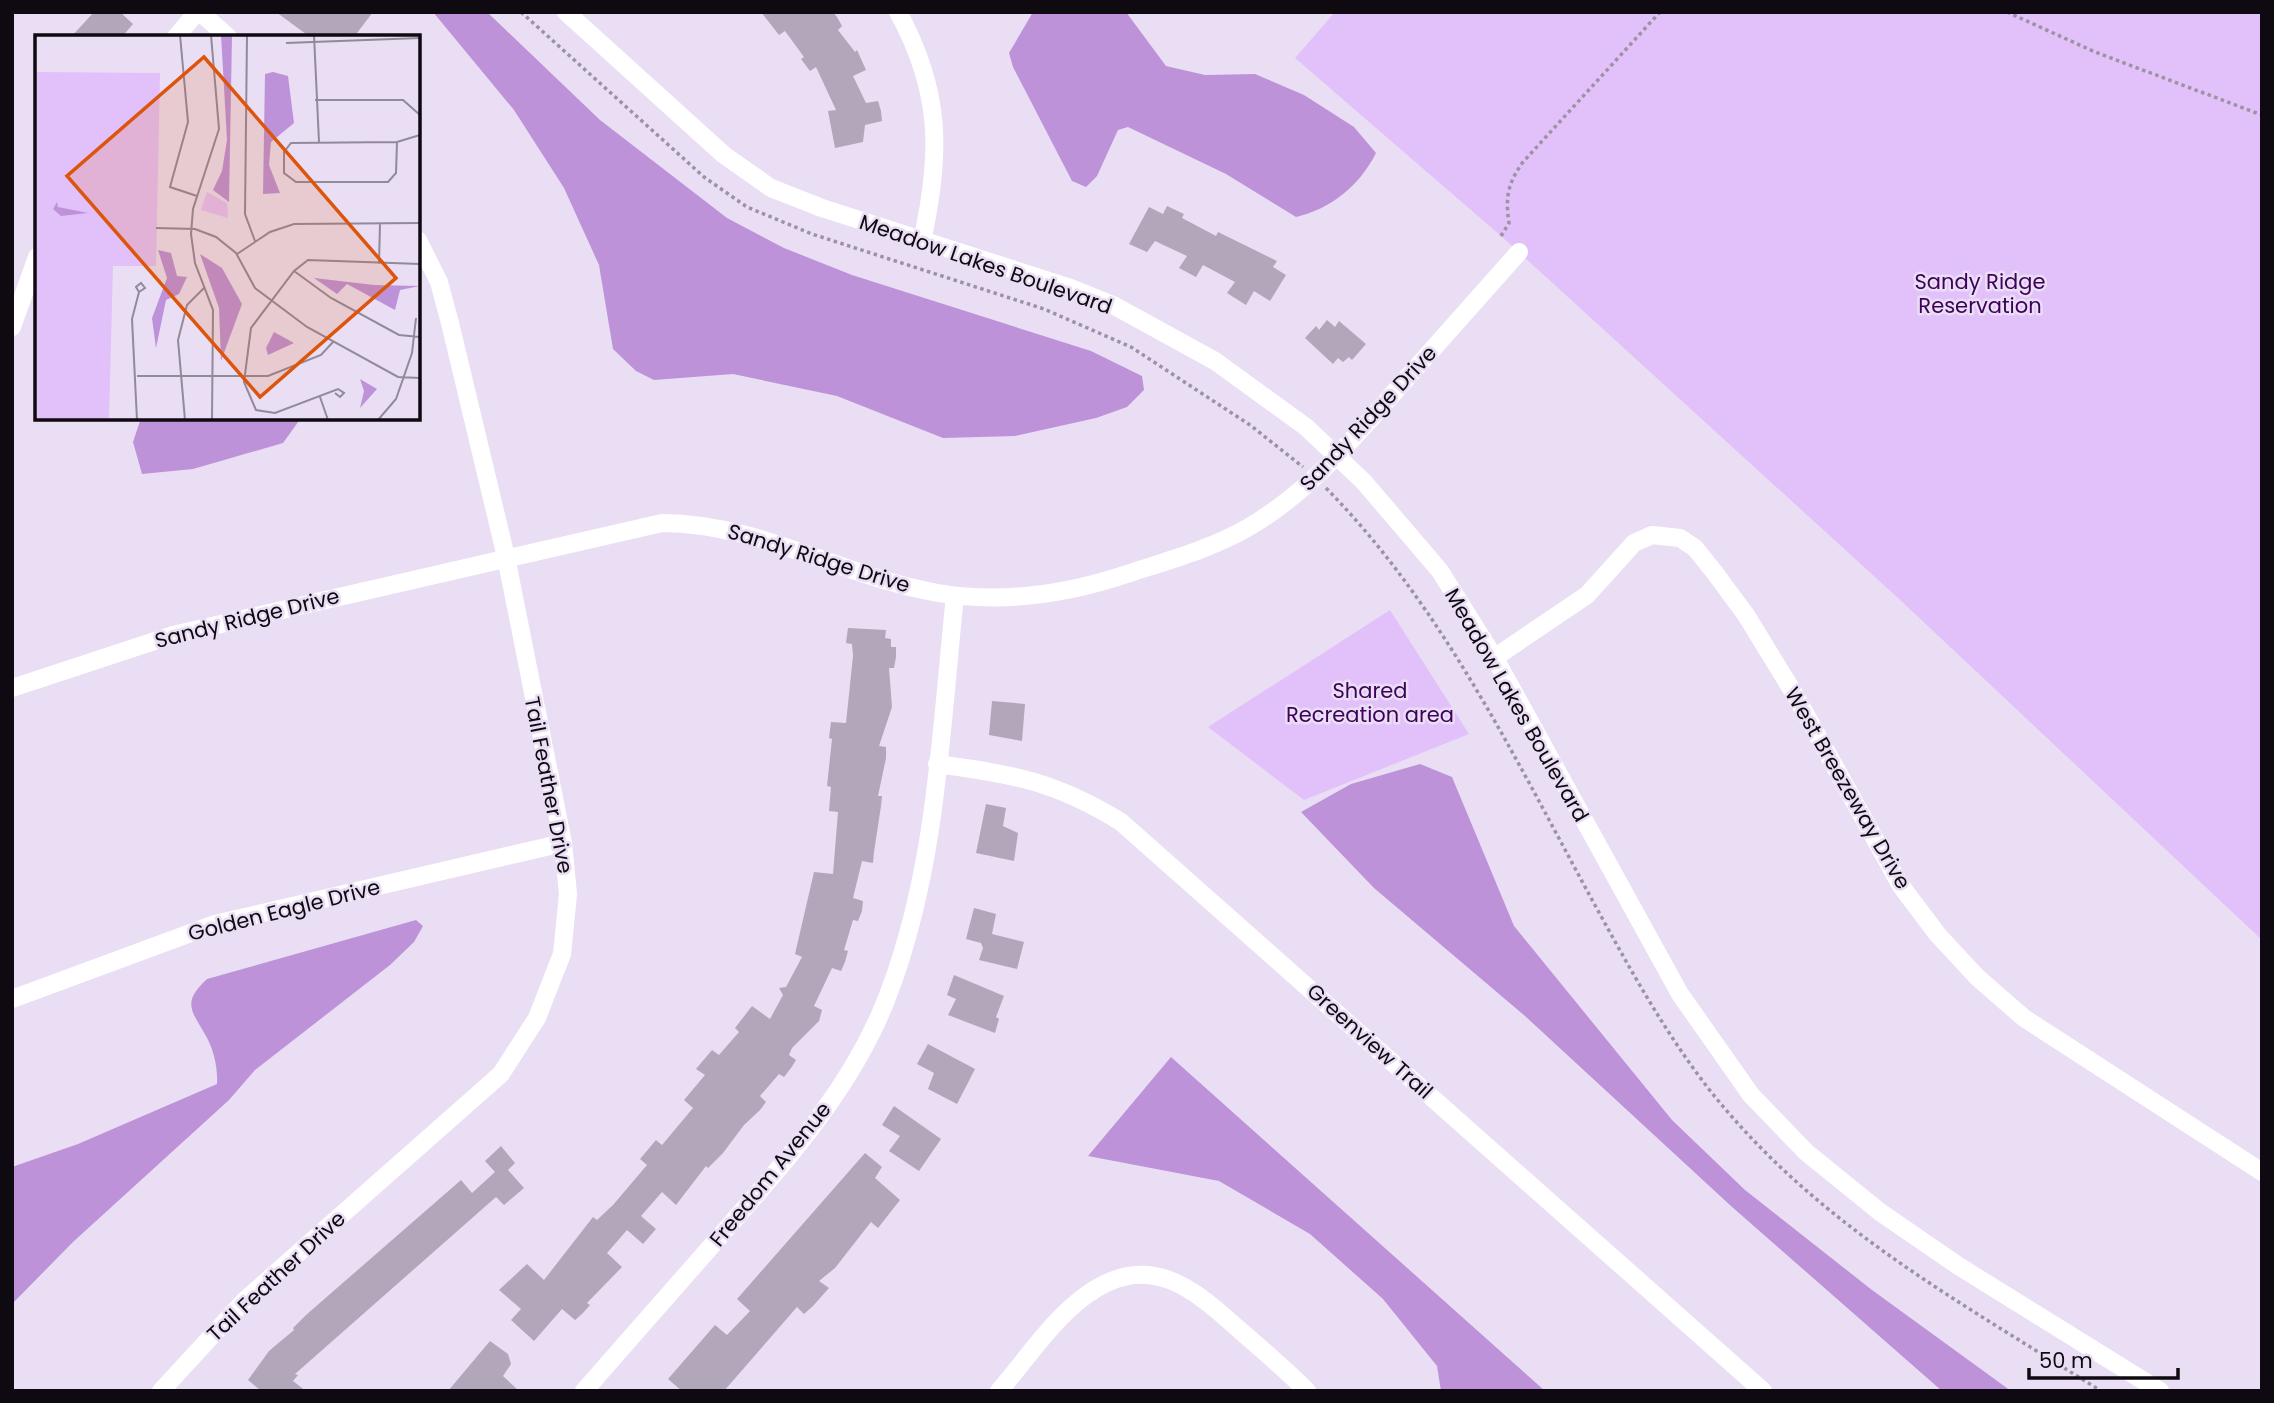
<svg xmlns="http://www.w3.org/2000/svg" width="2274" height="1403" font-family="Poppins,sans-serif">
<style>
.green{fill:#e2c1fa}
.water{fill:#bd92d9}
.building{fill:#b2a6bb}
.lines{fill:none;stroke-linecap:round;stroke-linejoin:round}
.path{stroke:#9b92a2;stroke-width:3.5;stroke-dasharray:3.5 3.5;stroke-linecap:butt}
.minor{stroke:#fff;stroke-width:18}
.labels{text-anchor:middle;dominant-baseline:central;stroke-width:5;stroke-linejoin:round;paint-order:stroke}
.street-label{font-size:21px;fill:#0f0a11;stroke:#eadef4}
.park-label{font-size:21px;fill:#3f005b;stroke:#eadef4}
.inset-road{fill:none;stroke:#928999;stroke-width:2}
.view{fill:#dd550c;fill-opacity:0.15;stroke:#dd550c;stroke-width:3.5}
.inset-edge{fill:none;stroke:#0f0a11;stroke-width:3.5}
</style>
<rect width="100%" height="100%" fill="#eadef4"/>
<!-- green -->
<g class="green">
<polygon points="1335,12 2262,12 2262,940 1898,598 1501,236 1295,58"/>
<polygon points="1390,610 1469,734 1304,800 1208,727"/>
</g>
<!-- water -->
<g class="water">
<polygon points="433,12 487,12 600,120 727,218 784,248 852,275 1091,351 1142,376 1144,390 1127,407 1096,418 1015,436 943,438 837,396 733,374 654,380 636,371 613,349 599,265 564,188 514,110"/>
<path d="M1033,12H1126L1166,66L1205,75L1255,74L1304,95L1354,127L1376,153C1360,185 1331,209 1296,217L1226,174L1128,127L1118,130L1097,176L1086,187L1072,181L1013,67L1009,53Z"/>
<polygon points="141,418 301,418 283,443 193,469 142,474 133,442"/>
<polygon points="1420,764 1452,777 1514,926 1672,1120 1745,1190 1872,1290 2011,1391 1942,1391 1731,1206 1525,1016 1374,888 1301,812 1351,784"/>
<path d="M416,920L423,926L414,942L390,965L255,1070L229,1100L73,1242L12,1304V1167L78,1144L217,1084C218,1069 214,1050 206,1036C192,1011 181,1003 207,979Z"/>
<polygon points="1171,1057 1545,1391 1441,1391 1437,1366 1383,1299 1310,1234 1219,1181 1088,1156"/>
</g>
<!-- building -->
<g class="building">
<polygon points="94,12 120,12 133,24 122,37 71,37"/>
<polygon points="276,12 373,12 354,37 310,37"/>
<polygon points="761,12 833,12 837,17 842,26 838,30 855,52 857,50 866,70 853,76 866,103 878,101 881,111 882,121 865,125 863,142 835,148 828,111 836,110 816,67 810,71 801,59 804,57 785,31 779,35"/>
<polygon points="1167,206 1184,214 1182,218 1216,236 1218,232 1277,261 1273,267 1286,275 1270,301 1254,291 1246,305 1227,293 1235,282 1203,265 1196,277 1179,268 1187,256 1155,241 1147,252 1129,244 1149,207 1163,214"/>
<polygon points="1327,320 1335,327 1339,321 1366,344 1352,360 1349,357 1343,362 1338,358 1333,364 1305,338 1316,326 1319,330"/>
<polygon points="848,628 886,630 885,638 891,639 891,647 896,647 896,657 894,668 889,668 892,707 879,746 886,747 886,758 878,796 882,796 881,806 874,852 873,863 862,861 853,898 863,901 862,911 858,921 853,920 844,950 848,951 845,962 841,971 832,968 814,1006 822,1010 819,1021 792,1048 789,1055 796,1060 791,1068 784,1077 779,1074 760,1096 766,1102 760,1110 744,1125 723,1153 708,1168 706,1166 676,1205 662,1192 641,1216 656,1229 643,1244 627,1230 607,1253 622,1267 587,1303 590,1305 583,1313 575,1320 562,1309 534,1341 511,1320 521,1309 499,1290 527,1264 544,1280 593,1217 597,1220 613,1205 647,1165 640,1159 656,1140 662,1145 693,1108 684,1100 705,1075 696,1069 712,1050 719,1055 739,1032 735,1028 752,1006 770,1019 783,995 779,988 786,987 802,957 795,954 814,872 833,874 838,812 829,811 831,787 827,786 832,739 829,738 831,722 846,723 853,656 852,644 846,643"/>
<polygon points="992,701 1025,704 1022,741 989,735"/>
<polygon points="986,804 1006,808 1003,826 1018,833 1014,861 976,853"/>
<polygon points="974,908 996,914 992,934 1024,942 1017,969 979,960 983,948 981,943 966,939"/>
<polygon points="954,975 1004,996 996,1017 999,1019 995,1033 948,1015 956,999 947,995"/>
<polygon points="928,1044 975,1069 957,1104 928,1089 934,1073 917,1064"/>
<polygon points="894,1106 941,1139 919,1171 889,1151 900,1136 882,1125"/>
<polygon points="501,1146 515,1163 508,1170 524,1188 504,1205 496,1197 295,1374 298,1375 293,1381 306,1391 261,1391 248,1380 269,1351 294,1330 293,1328 306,1315 461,1180 472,1193 495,1172 485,1161"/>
<polygon points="865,1153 882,1167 875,1178 900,1200 878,1228 871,1222 835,1268 819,1281 829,1288 813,1306 804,1314 797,1307 724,1391 682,1391 668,1379 715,1325 727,1335 750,1311 737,1299"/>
<polygon points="490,1341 508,1354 511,1364 503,1376 519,1391 448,1391"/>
</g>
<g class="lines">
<!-- path -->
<g class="path">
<polyline points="521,12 704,177 747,207 812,234 1044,309 1131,347 1250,425 1303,467"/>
<polyline points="2007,12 2095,52 2262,115"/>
<path d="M1501,236L1509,223C1505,197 1508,183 1523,162L1660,12"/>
<path d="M1326,488C1444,608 1516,761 1596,907C1630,969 1664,1031 1708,1088C1815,1224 1957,1300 2101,1391"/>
</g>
<!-- minor -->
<g class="minor">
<polyline points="200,12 228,37"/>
<polyline points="566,12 724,155 771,188 822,208 1071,288 1113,305 1215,361 1306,427 1364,482 1440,571 1497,662 1680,994 1751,1095 1806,1152 1880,1212 1957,1265 2160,1391"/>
<path d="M898,12C942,92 941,155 922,241"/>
<polyline points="176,37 197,12"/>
<polyline points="12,327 37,257"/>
<polyline points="1494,658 1587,595 1634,543 1652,535 1680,538 1695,548 1715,573 1746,615 1795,695 1901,886 1938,935 1977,977 2024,1018 2262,1172"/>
<path d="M12,688L173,635L662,523C758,523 844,577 938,593C1003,604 1068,594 1130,573C1170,560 1213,548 1249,527C1310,491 1353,439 1399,387C1439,342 1479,297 1519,252"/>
<path d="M937,764C1012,774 1055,781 1121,822L1763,1391"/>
<polyline points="12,999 215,924 563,843"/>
<polyline points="161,1391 244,1301 501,1074 537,1018 562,954 568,894 563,843 506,557 450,323 439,282 418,240"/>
<path d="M584,1391C630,1339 675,1287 721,1235C787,1160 857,1083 891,987C937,862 941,727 955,596"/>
<path d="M999,1391C1026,1360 1052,1320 1085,1296C1150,1248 1195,1290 1243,1333C1265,1352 1287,1371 1307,1391"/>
</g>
</g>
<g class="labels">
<!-- street labels -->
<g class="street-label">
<text transform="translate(986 264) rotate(19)">Meadow Lakes Boulevard</text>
<text transform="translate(1368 418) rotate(-47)">Sandy Ridge Drive</text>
<text transform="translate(819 558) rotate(17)">Sandy Ridge Drive</text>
<text transform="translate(247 618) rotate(-14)">Sandy Ridge Drive</text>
<text transform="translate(1517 705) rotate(60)">Meadow Lakes Boulevard</text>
<text transform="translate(549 785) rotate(79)">Tail Feather Drive</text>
<text transform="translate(1848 788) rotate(60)">West Breezeway Drive</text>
<text transform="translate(284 910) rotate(-14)">Golden Eagle Drive</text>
<text transform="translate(1370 1041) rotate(42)">Greenview Trail</text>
<text transform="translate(770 1174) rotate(-51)">Freedom Avenue</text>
<text transform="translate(276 1276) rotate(-43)">Tail Feather Drive</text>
</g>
<!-- park labels -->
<g class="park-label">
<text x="1980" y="281">Sandy Ridge<tspan x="1980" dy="24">Reservation</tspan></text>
<text x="1370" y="690">Shared<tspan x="1370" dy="24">Recreation area</tspan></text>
</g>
</g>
<!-- overview -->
<g transform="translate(35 35)">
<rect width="385" height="385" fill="#eadef4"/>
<path d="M0,37L125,38L121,231H78L74,385H0ZM172,157L192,168L193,183L166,175Z" fill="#e2c1fa"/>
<path d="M186,0H197L194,167L178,155L187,136L192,105ZM238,37L253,41L259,88L236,107L234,130L245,158L228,159L230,39ZM22,167L23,172L53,178L26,181L18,174ZM123,215L136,218L142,241L152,242L144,259L131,265L121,313L117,283L132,243ZM165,219L187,233L207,269L186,326L184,273ZM279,243L339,250L385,251L365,255L360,275L312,249L302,259ZM239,297L259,308L233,320L231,313ZM325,344L342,354L325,373L329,356Z" fill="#bd92d9"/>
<path class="inset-road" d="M145,0L153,87L135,152L162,161M176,0L184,94L158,174L156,199L160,228L178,275L177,385M212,0L210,179L220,206M279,0L284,107M251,8L385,3M280,65H368L385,80M362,107L361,138L353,147H261L249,138V117L256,108L362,107L385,100M121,193L160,194L181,202L201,218L220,253L272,292L363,342L385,343M202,219L235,197L259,189L385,188M344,229L345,188M259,236L296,263L364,300L385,302M102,341H233L286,320L298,307M300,358L305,362L309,358L303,354L240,378L221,375L209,347L216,293L259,236L273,225L385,229M285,362L293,385M102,385L97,284L104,257L110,253L106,248L101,252L104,257M150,385L143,305L152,270L170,252M343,385L361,364L377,318L381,283"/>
<path class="view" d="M169,22L361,243L225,362L32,141Z"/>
<rect width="385" height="385" class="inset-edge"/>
</g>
<!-- border -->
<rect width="2274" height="1403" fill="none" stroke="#0f0a11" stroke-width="28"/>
<!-- scale -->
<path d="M2029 1368v10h149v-10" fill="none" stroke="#0f0a11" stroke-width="3.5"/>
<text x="2039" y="1368" font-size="21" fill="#0f0a11" stroke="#eadef4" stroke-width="5" paint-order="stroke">50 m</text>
</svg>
